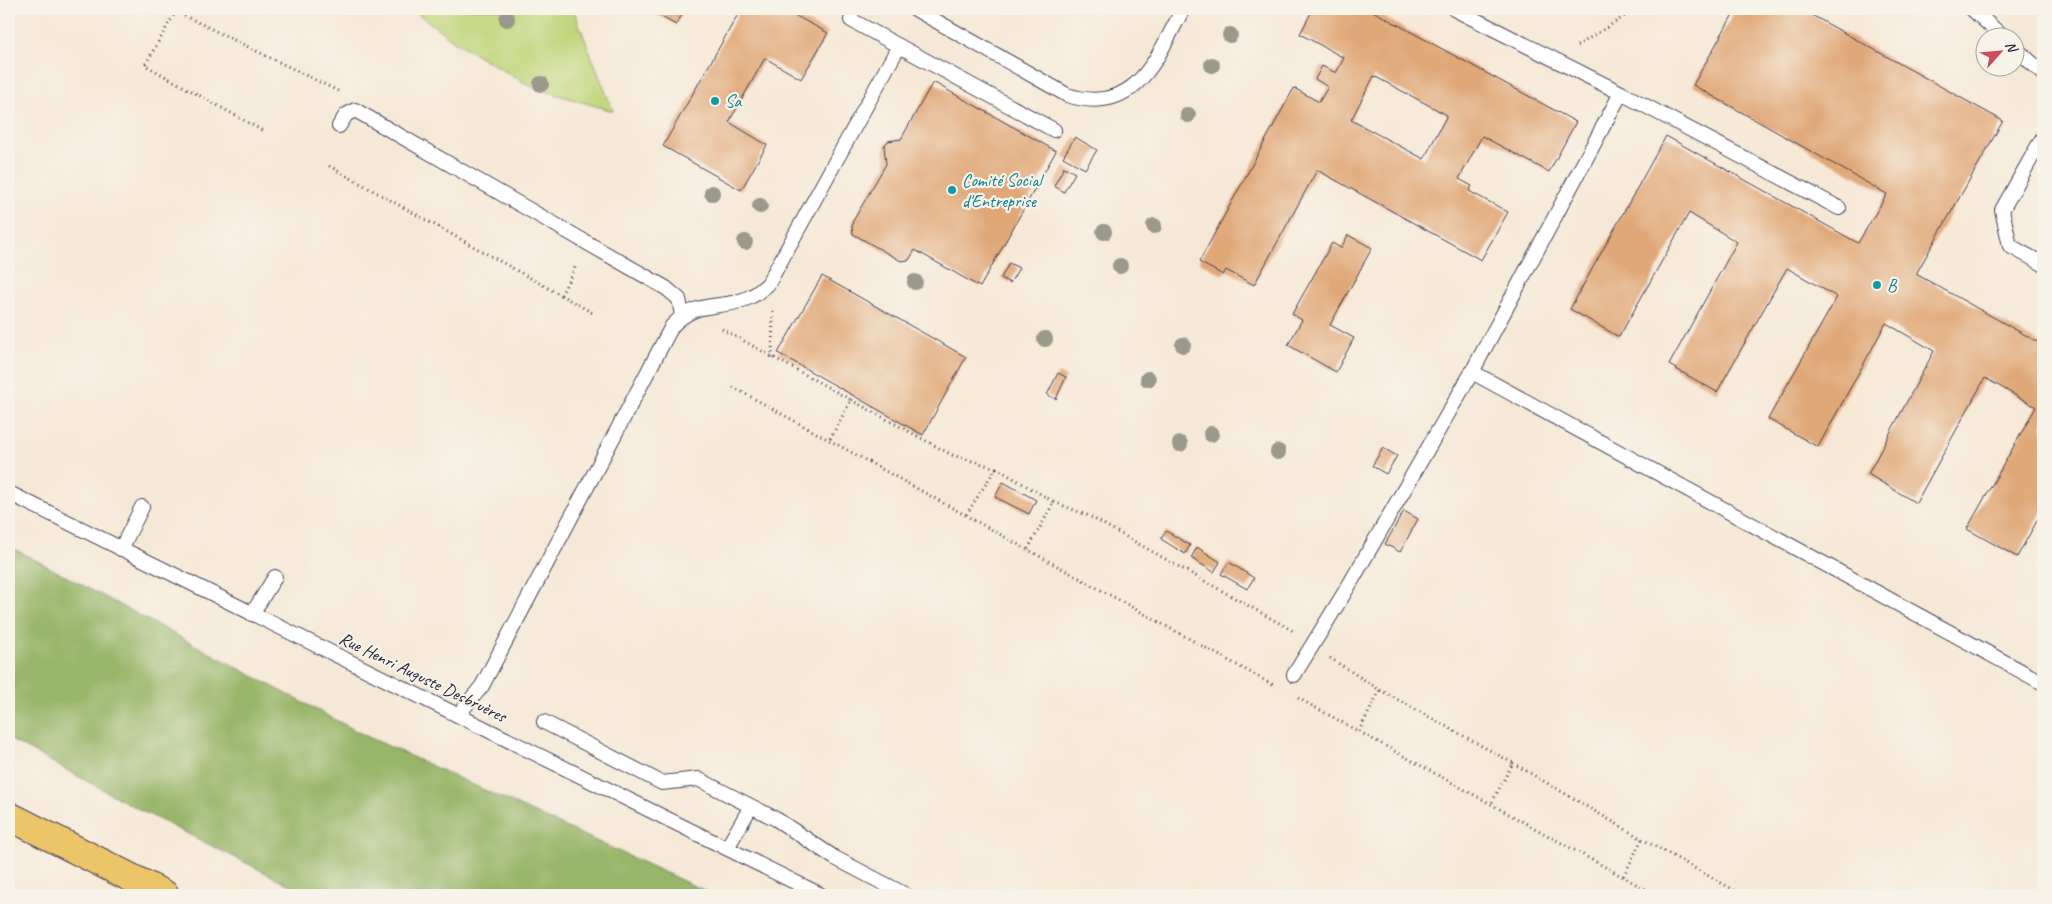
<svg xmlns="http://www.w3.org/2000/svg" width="2052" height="904" font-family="Caveat,sans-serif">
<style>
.green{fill:#c0d579;stroke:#717c5a}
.forest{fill:#98b669;stroke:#5d6c52}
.building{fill:#e0a777;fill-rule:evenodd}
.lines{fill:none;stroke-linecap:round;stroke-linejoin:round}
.lane-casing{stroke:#424052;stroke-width:16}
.highway-casing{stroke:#424052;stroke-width:30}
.path{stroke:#424052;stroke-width:3;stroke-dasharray:1 4;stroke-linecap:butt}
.lane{stroke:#fff;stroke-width:14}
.highway{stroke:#ecc569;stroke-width:28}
.tree{fill:#9b998b}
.culture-dot{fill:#0f9aa8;stroke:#f7f3e8;stroke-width:2}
.labels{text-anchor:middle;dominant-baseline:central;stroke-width:4.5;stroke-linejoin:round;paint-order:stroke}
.culture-label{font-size:18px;fill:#0d838f;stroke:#f7f3e8;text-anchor:start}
.street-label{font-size:18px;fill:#22223b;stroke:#f7f3e8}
</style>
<rect width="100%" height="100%" fill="#f7f3e8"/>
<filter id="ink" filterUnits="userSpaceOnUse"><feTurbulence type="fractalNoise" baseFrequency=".02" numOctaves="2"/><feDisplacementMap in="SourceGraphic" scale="10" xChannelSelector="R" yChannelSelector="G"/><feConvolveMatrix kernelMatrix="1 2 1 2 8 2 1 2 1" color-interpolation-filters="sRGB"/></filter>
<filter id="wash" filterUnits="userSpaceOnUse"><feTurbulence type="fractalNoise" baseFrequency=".0096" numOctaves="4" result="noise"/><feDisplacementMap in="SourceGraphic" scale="20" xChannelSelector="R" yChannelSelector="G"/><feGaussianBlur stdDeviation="1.12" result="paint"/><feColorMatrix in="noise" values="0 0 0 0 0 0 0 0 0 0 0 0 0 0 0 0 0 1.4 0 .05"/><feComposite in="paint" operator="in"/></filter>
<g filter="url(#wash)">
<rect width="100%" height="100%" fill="#f6e8d6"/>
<!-- green -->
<polygon class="green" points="412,9 573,9 613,111 534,88 455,42"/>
<!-- forest -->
<polygon class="forest" points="9,546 362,734 714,895 310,895 144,812 9,739"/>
<g id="blocks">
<!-- building -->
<g class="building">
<polygon points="647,9 685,9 676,25"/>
<polygon points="741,9 783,9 828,33 801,79 765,58 729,122 767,145 741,190 663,146"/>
<path d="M1313,9H1369L1576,122L1549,172L1482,136L1459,179L1472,186L1469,191L1508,212L1481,260L1317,170L1254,285L1226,270L1223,275L1199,262L1294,88L1319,102L1328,87L1315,79L1322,66L1336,73L1344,58L1300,34ZM1374,76L1447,115L1424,159L1351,120Z"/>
<polygon points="1736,9 1801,9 2003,121 1916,274 2043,345 2043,510 2017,557 1967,529 2036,407 1985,378 1916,503 1868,474 1934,351 1886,323 1818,447 1768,419 1837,297 1787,268 1717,392 1669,365 1737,242 1689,213 1619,337 1570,309 1666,136 1858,243 1887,194 1693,85"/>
<polygon points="933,82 1056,151 980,287 915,250 909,260 901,261 853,234 852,227 853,221 886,164 884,146 888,141 901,139"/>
<polygon points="1075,137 1097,150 1085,169 1063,157"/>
<polygon points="1064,167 1075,173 1064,192 1054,186"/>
<polygon points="1348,235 1372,248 1330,325 1354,338 1336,372 1288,345 1302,320 1292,314 1332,243 1341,248"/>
<polygon points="1009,263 1019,268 1010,283 1001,278"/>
<polygon points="822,276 966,357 923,435 778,353"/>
<polygon points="1058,373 1066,377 1056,399 1047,395"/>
<polygon points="1383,448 1397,456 1386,474 1372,466"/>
<polygon points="1003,482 1036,500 1029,514 995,497"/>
<polygon points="1404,511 1418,519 1400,552 1385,544"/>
<polygon points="1166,531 1190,545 1185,554 1161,539"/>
<polygon points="1197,547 1220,562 1214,572 1191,558"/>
<polygon points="1229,562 1254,578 1247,589 1221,574"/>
</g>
</g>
</g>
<g filter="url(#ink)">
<use href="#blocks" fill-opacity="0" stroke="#424052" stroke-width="1"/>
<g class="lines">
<!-- lane casing -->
<g class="lane-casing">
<g id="lane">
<path d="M915,9L1067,95C1136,117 1156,59 1183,9"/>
<polyline points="1972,9 2004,38"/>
<polyline points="851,20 1054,130"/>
<polyline points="2014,47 2043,73"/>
<polyline points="1621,93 1839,208"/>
<polyline points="339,126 346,115 355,110 666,288 679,299 682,315"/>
<polyline points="2043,137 2002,210 2010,246 2043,264"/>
<polyline points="1472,372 2043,683"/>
<polyline points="9,493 821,895"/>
<polyline points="121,549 142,507"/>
<polyline points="252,614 275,577"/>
<polyline points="1294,675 1348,587 1472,372 1621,93 1454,9"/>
<path d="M458,715L482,686L672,326C699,297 722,312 752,296C758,293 763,288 768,284L899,46"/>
<polyline points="544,722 662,783 698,779 776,819 835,858 906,895"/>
<polyline points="727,848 750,808"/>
</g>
</g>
<!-- highway casing -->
<g class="highway-casing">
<polyline id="highway" points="9,816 165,895"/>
</g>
<!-- path -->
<g class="path">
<polyline points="171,9 340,92"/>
<polyline points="176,11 145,65 263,131"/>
<polyline points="1577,46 1636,9"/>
<polyline points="329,166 593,313"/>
<polyline points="561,295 577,264"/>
<polyline points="722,329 851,400 830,439"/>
<polyline points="772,358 773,309"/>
<polyline points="733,387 1273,685"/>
<polyline points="851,400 952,455 996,468 966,515"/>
<polyline points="996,468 1054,502 1028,549"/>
<polyline points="1054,502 1089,516 1295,632"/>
<polyline points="1330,658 1380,690 1359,731"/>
<polyline points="1380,690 1513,763 1491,804"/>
<polyline points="1298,698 1656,895"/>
<polyline points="1513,763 1642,839 1623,877"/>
<polyline points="1642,839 1743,895"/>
</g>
<!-- lane -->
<use href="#lane" class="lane"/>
<!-- highway -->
<use href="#highway" class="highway"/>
</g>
<!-- trees -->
<g class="tree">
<circle cx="507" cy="19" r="8"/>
<circle cx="1230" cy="35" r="8"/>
<circle cx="1212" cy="65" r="8"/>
<circle cx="541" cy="84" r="8"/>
<circle cx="1188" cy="115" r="8"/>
<circle cx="712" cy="193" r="8"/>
<circle cx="760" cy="206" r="8"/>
<circle cx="1154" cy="226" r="8"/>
<circle cx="1104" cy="232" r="8"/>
<circle cx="745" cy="242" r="8"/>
<circle cx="1120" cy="266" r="8"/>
<circle cx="915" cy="282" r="8"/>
<circle cx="1045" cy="339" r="8"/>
<circle cx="1183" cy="345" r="8"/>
<circle cx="1148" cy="379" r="8"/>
<circle cx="1211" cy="434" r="8"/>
<circle cx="1180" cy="444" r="8"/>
<circle cx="1278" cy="452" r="8"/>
</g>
</g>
<!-- markers -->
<g class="culture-dot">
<circle cx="715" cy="101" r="5"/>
<circle cx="952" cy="190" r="5"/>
<circle cx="1877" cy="285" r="5"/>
</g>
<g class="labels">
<!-- culture labels -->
<g class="culture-label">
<text x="725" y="101">Sa</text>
<text x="962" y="180">Comité Social<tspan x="962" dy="21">d'Entreprise</tspan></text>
<text x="1887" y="285">B</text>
</g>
<!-- street labels -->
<g class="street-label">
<text transform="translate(423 677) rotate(26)">Rue Henri Auguste Desbruères</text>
</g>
</g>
<!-- margin -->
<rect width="2052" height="904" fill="none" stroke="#f7f3e8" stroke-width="30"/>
<!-- north arrow -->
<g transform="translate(2000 52) rotate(63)"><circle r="24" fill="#f7f3e8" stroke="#a29fa3"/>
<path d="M0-4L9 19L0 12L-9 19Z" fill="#d1495b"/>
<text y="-8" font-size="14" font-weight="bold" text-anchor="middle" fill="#22223b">N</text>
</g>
</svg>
